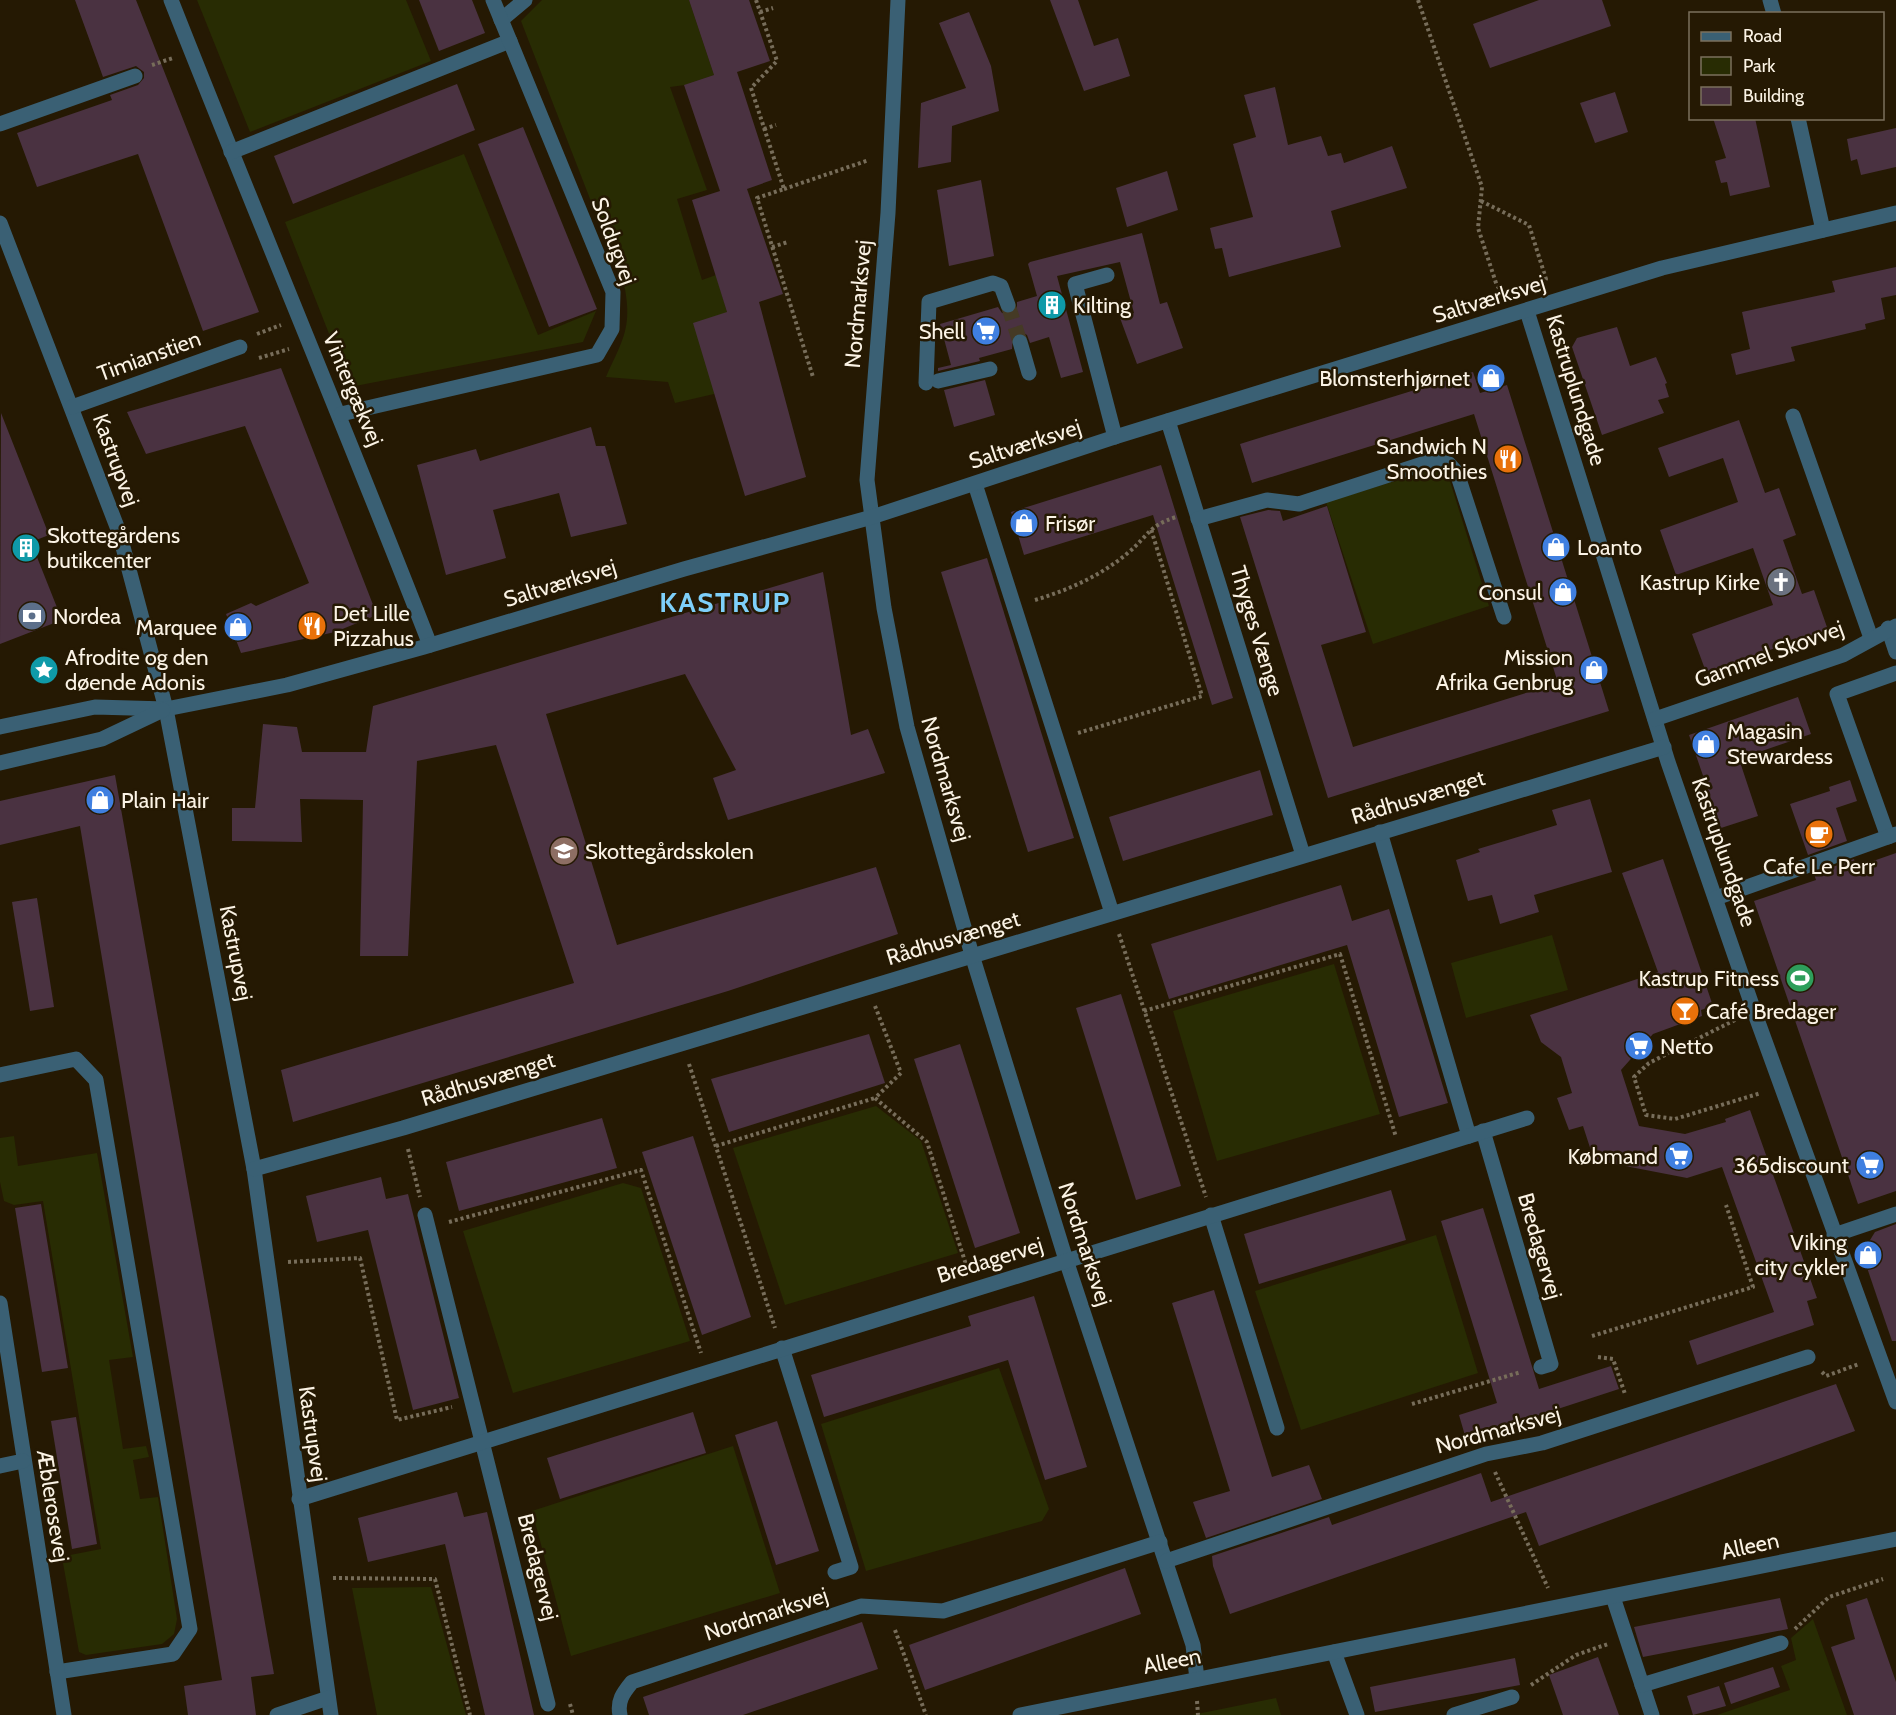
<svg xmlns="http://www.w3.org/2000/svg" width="1896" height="1715" font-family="Cabin,sans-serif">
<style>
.green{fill:#282c03}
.building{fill:#4a3241}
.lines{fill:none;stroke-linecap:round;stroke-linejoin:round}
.minor-tunnel{stroke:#453a25;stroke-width:15;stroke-dasharray:15 8;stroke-linecap:butt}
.path{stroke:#776d5a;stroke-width:4;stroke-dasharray:3 3;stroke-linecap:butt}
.minor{stroke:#3a6074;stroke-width:15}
.labels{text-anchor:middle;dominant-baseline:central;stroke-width:5;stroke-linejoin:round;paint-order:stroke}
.street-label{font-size:22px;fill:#fbf3e5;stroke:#251903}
.poi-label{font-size:22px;fill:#fbf3e5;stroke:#251903;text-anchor:start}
.district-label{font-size:28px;font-weight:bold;letter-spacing:1.5px;fill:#7ed0fa;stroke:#251903}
</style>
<rect width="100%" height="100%" fill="#251903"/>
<!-- green -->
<g class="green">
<polygon points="197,0 406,0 431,61 250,132"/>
<path d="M542,0H689L714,75L685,85L670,87L707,190L677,199L702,280L716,275L727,312L714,394L675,403L668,382L606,377C622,341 632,329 625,289L521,21Z"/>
<polygon points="464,154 538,335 596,311 583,342 350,387 285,222"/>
<polygon points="1432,470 1449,478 1489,606 1373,644 1326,502"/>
<polygon points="1552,935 1568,990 1466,1018 1451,963"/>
<polygon points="1334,964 1380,1114 1217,1161 1173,1011"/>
<polygon points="876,1106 921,1141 958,1253 785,1305 733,1148"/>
<polygon points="14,1136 18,1166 97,1153 133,1357 109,1360 123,1449 146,1446 149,1457 133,1460 140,1499 158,1497 177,1619 174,1634 162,1644 86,1655 79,1652 63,1563 71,1562 70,1555 101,1549 43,1201 14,1205 4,1201 0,1182 0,1138"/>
<polygon points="623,1183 641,1188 690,1341 513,1393 463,1231"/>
<polygon points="1436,1235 1478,1373 1301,1430 1255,1291"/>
<polygon points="999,1368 1049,1509 1042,1521 866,1571 821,1424"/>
<polygon points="733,1446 780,1593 571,1656 532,1511"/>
<polygon points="431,1587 466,1715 377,1715 352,1588"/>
<polygon points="1813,1619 1847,1715 1717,1715 1790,1690 1781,1666 1796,1660 1791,1638"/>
<polygon points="1276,1698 1281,1715 1192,1715"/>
</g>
<!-- building -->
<g class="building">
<polygon points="75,0 136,0 259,312 203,331 138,154 37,187 17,133 112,100 110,95 138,85 144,78 144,72 136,66 103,77"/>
<polygon points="419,0 472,0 485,33 439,51"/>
<polygon points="689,0 749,0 770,61 737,72 772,180 747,189 783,294 759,302 806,477 745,496 693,323 727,312 692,200 720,191 684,85 714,75"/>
<polygon points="1050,0 1078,0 1094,46 1118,38 1130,76 1084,91"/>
<polygon points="1539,0 1602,0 1611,26 1490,68 1473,24"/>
<polygon points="969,12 991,66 999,111 952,126 951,162 918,168 921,103 966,88 939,23"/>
<polygon points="457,84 475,130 293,204 274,156"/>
<polygon points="1275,87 1288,145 1321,136 1328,156 1341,153 1344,163 1392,146 1407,188 1331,211 1341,247 1229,277 1222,248 1215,249 1210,228 1253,217 1233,144 1256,137 1244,95"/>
<polygon points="1615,92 1628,132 1595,143 1580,103"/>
<polygon points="1713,118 1755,118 1770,187 1730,196 1727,182 1721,183 1715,161 1726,158"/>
<polygon points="523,127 597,309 549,327 478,144"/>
<polygon points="1896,128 1896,167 1861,175 1857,159 1851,161 1847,139"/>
<polygon points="1167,171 1178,210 1127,227 1116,188"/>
<polygon points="981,180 994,256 949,266 937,190"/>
<polygon points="1142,233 1160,304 1167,302 1183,348 1137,364 1120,318 1134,313 1120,262 1057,276 1083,372 1061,378 1049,337 1030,343 1027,335 1022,332 1013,336 1012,349 979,358 980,361 938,371 938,368 951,365 940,324 998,307 1002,313 1012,314 1017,307 1017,302 1037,296 1028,264 1030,262"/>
<polygon points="1896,267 1896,295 1881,298 1885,319 1865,324 1866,329 1791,347 1795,361 1736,375 1731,354 1750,349 1742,312 1835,292 1832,281"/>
<polygon points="1617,327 1630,366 1656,357 1667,383 1665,384 1669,397 1658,400 1664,413 1602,435 1572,347 1577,338"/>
<polygon points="281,368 377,615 335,632 241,653 226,614 251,603 256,606 309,583 245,426 146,454 127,412"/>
<polygon points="1473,372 1480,393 1507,385 1609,711 1328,798 1240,517 1268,510 1280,511 1283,521 1327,506 1366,632 1321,645 1353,747 1558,683 1474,414 1252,483 1240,444"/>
<polygon points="985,380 995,415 954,427 944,390"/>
<polygon points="1,413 49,535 31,542 62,620 0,644"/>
<polygon points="1739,420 1765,493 1779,488 1796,535 1783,540 1802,594 1814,590 1828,630 1706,672 1692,634 1773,605 1753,548 1676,575 1660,530 1738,502 1723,458 1669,477 1658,448"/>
<polygon points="591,427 596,446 605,446 627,524 571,537 559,493 493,510 506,558 446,575 417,465 476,449 480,461"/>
<polygon points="1161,465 1233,698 1212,705 1153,515 1024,555 1011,512"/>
<polygon points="987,558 1074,838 1028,852 941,572"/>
<polygon points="823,572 851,735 868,729 885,773 728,820 713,778 736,770 685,674 546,714 617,945 876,867 898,934 728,991 293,1122 281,1070 574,983 496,745 417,761 408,956 360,956 363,800 300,799 302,842 232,841 232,808 255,808 263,724 297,727 302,752 366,752 373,706"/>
<polygon points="1798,697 1811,734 1739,759 1758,816 1721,828 1689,735"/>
<polygon points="1260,770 1273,815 1123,861 1109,817"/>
<polygon points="115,775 274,1674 251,1677 256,1715 188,1715 184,1686 222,1680 80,826 0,845 0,801"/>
<polygon points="1850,780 1857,801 1836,808 1847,841 1808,855 1790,804 1830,791 1829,787"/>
<polygon points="1590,799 1612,872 1534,895 1539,912 1500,924 1492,895 1468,901 1456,860 1480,852 1478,849 1557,825 1552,810"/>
<polygon points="1896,853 1896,1191 1858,1204 1754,901 1816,880 1814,874 1854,859 1856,867"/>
<polygon points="1663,859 1713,1006 1701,1010 1702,1016 1653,1034 1621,1070 1639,1126 1685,1134 1726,1122 1725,1119 1750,1110 1817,1298 1807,1301 1814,1325 1697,1365 1689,1341 1774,1312 1722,1167 1687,1178 1594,1160 1583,1126 1569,1130 1557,1098 1572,1093 1561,1057 1541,1042 1530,1015 1658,972 1622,873"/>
<polygon points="1341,885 1352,921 1389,909 1448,1103 1399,1117 1347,945 1169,999 1151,944"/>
<polygon points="37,898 54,1007 30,1011 12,902"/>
<polygon points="1121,994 1181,1186 1136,1200 1076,1008"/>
<polygon points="869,1034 885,1083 729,1132 711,1079"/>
<polygon points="960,1044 1020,1233 975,1248 914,1059"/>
<polygon points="602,1118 617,1168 459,1211 446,1162"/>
<polygon points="693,1136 751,1317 702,1335 642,1152"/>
<polygon points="381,1177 386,1199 408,1194 459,1398 413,1410 368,1230 317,1242 306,1196"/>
<polygon points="1391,1190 1406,1240 1259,1284 1244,1234"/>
<polygon points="41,1204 68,1368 42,1372 15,1208"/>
<polygon points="1483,1208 1539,1389 1611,1366 1619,1389 1466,1439 1459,1415 1497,1403 1441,1221"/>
<polygon points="1896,1224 1896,1341 1892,1341 1862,1253 1875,1232"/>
<polygon points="1214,1290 1272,1477 1309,1465 1322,1499 1206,1538 1193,1502 1230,1491 1172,1303"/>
<polygon points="1034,1296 1087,1467 1045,1480 1008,1360 824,1417 811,1375 971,1326 968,1316"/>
<polygon points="1836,1384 1855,1431 1539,1546 1526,1512 1230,1614 1213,1566 1212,1556 1329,1517 1332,1525 1481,1473 1491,1502"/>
<polygon points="693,1412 706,1453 560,1499 547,1458"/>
<polygon points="76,1417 97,1544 72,1549 51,1421"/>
<polygon points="777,1421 819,1551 776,1565 735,1435"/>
<polygon points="457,1492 464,1517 487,1512 534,1715 485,1715 445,1544 368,1562 358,1518"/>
<polygon points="1125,1568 1141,1614 925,1690 909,1645"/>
<polygon points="1780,1598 1788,1629 1643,1657 1634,1627"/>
<polygon points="1867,1598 1896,1682 1896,1715 1854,1715 1831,1647 1855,1639 1846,1605"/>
<polygon points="862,1622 878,1669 743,1715 649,1715 643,1697"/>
<polygon points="1598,1657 1619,1715 1563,1715 1549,1675"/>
<polygon points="1515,1658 1520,1685 1375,1712 1370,1687"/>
<polygon points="1773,1667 1780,1687 1731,1704 1724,1683"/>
<polygon points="1719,1686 1726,1706 1693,1715 1687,1696"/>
</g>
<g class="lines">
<!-- minor-tunnel -->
<polyline class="minor-tunnel" points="1008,305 1020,342"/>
<!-- path -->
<g class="path">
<polyline points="756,0 777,61 751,88 784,189 757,198 813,377"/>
<polyline points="1418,0 1482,187 1478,228 1497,286 1506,293"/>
<polyline points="760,12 773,8"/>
<polyline points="152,65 173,58"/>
<polyline points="764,129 776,125"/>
<polyline points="784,189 869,160"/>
<polyline points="1481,201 1529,225 1546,279 1544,282"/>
<polyline points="772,247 788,242"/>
<polyline points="257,334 281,325"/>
<polyline points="259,358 289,349"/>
<path d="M1035,600C1069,590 1102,575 1129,552C1149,535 1148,526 1176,517"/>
<polyline points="1078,733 1202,696 1151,529"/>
<polyline points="1119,934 1206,1197"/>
<polyline points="875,1006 901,1073 875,1098 927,1142 968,1271"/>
<polyline points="1144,1011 1340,954 1396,1137"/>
<polyline points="1735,1020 1649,1063 1634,1077 1646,1115 1675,1119 1761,1093"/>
<polyline points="689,1064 775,1328"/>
<polyline points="716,1146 875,1098"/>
<polyline points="408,1149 420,1197"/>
<polyline points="449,1222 641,1170 701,1353"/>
<polyline points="288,1262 360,1258 397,1420 452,1407"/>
<polyline points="1592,1336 1753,1287 1726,1205"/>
<polyline points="1598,1357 1613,1359 1625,1394"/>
<polyline points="1822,1372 1826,1376 1859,1364"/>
<polyline points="1412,1404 1521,1372"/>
<polyline points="1495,1472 1548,1588"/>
<polyline points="333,1578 435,1579 470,1715"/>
<polyline points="1795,1629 1829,1597 1883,1579"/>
<polyline points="895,1630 926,1715"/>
<polyline points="1531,1685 1576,1655 1608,1644"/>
<polyline points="1197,1701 1198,1715"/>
<polyline points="570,1704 573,1715"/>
</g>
<!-- minor -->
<g class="minor">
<path d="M171,0C256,216 346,429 430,645"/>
<polyline points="898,0 888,213 867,480 884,608 907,727 972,955 1066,1260 1193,1645 1197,1679"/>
<polyline points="1770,0 1774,14"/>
<polyline points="501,20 525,0"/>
<polyline points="1798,118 1823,230"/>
<polyline points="0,124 135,76"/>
<polyline points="231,152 510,41"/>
<polyline points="0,223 119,532 166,709 254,1169 331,1715"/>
<polyline points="1107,275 1075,284 1115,437"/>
<polyline points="1527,311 1668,762 1754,1011 1896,1402"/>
<polyline points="1020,342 1029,373"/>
<polyline points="938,381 990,369"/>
<polyline points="926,383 929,302 993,283 1001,286 1008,305"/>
<polyline points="72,407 240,347"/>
<polyline points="341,414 597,355 612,329 613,292 493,0"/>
<polyline points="1793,416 1871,638"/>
<polyline points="1168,421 1303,855"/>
<polyline points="975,484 1112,913"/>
<polyline points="1198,519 1267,500 1299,504 1435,460 1449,464 1457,473 1504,617"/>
<polyline points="1888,628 1896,652"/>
<polyline points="1655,719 1843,655 1896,626"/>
<polyline points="0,727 95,707 166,709 287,685 424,647 684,569 872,517 1115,437 1662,268 1896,213"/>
<polyline points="0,763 102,739 163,710"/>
<polyline points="1380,832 1469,1136"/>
<polyline points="1888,837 1837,694 1896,673"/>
<polyline points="1716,898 1896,834"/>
<polyline points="0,1075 76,1059 96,1080 190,1629 173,1654 57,1672"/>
<polyline points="1483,1131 1551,1364 1541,1367"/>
<polyline points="254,1169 403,1128 1664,747"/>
<polyline points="425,1215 548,1704"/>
<polyline points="1211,1215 1277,1428"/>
<polyline points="1834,1235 1896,1214"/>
<polyline points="0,1303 64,1715"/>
<polyline points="782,1348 851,1567 835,1572"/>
<polyline points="0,1466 23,1461"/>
<polyline points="299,1499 1527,1118"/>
<polyline points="1166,1561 1486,1454 1542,1443 1808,1357"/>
<polyline points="1613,1597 1652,1715"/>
<polyline points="1334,1652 1357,1715"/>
<polyline points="1642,1685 1781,1643"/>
<polyline points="277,1715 328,1698"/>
<path d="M620,1715C617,1701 623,1693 632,1682L861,1606L943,1611L1160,1542"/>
<polyline points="1020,1715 1896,1539"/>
<polyline points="1454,1715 1512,1697"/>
</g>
</g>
<!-- icons -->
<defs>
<g id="building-disc" transform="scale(1.5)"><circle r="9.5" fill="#0f9aa8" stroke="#251903"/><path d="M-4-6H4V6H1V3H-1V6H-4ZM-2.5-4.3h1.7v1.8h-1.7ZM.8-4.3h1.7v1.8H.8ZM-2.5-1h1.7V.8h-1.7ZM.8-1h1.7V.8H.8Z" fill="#fff"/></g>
<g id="supermarket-disc" transform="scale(1.5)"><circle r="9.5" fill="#3f7fe0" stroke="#251903"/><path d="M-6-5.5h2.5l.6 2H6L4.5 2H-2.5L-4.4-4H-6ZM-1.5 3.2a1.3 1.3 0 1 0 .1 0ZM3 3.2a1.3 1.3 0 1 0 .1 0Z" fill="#fff"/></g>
<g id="shop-disc" transform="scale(1.5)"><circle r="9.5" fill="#3f7fe0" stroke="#251903"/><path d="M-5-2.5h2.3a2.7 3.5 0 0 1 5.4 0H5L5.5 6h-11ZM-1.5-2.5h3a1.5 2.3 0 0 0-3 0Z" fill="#fff"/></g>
<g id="restaurant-disc" transform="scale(1.5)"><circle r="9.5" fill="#e8710a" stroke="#251903"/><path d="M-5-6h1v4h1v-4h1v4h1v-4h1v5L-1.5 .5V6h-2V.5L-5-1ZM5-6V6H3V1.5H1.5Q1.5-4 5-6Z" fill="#fff"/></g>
<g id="church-disc" transform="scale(1.5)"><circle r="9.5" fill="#6b7280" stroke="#251903"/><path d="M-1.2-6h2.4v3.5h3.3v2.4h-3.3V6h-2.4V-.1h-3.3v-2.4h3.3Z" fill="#fff"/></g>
<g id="bank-disc" transform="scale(1.5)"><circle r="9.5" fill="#5c6f8a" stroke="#251903"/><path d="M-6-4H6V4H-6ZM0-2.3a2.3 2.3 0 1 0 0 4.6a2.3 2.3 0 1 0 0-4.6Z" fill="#fff"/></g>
<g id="sight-disc" transform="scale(1.5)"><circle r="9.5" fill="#0f9aa8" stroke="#251903"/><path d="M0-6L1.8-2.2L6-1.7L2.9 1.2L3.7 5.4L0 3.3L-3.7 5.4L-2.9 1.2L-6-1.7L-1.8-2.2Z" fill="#fff"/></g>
<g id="cafe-disc" transform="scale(1.5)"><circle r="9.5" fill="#e8710a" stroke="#251903"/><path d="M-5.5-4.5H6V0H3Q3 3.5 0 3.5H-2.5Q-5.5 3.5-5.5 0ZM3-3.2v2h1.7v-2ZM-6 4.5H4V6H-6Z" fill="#fff"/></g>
<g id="school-disc" transform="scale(1.5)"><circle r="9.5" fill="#8d6e63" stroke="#251903"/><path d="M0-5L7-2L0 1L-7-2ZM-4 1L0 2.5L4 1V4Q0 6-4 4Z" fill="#fff"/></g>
<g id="stadium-disc" transform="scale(1.5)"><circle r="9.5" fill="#2e9e5b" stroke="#251903"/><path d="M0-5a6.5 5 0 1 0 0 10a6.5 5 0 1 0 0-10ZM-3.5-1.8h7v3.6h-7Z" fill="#fff"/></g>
<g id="bar-disc" transform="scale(1.5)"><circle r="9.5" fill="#e8710a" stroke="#251903"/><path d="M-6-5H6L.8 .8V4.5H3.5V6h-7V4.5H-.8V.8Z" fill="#fff"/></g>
</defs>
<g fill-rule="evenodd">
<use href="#building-disc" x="1052" y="305"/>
<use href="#supermarket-disc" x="986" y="331"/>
<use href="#shop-disc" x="1491" y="378"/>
<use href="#restaurant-disc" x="1508" y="459"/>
<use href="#shop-disc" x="1024" y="523"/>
<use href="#shop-disc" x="1556" y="547"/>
<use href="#building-disc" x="26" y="548"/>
<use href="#church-disc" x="1781" y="582"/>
<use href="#shop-disc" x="1563" y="592"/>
<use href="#bank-disc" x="32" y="616"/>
<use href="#restaurant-disc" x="312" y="626"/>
<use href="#shop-disc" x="238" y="627"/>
<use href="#sight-disc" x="44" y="670"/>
<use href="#shop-disc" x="1594" y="670"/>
<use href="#shop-disc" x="1706" y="744"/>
<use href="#shop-disc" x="100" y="800"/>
<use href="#cafe-disc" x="1819" y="834"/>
<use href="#school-disc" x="564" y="851"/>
<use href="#stadium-disc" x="1800" y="978"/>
<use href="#bar-disc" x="1685" y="1011"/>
<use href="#supermarket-disc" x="1639" y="1046"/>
<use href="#supermarket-disc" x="1679" y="1156"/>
<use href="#supermarket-disc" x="1870" y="1165"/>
<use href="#shop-disc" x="1868" y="1255"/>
</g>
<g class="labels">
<!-- street labels -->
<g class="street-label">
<text transform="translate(614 241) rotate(70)">Soldugvej</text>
<text transform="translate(1489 299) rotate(-17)">Saltværksvej</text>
<text transform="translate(858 304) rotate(-85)">Nordmarksvej</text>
<text transform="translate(149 356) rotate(-20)">Timianstien</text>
<text transform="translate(353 389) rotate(67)">Vintergækvej</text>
<text transform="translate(1576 390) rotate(73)">Kastruplundgade</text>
<text transform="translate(1025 444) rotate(-18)">Saltværksvej</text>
<text transform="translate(116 460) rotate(70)">Kastrupvej</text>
<text transform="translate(560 583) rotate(-17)">Saltværksvej</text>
<text transform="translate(1257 631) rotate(73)">Thyges Vænge</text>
<text transform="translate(1769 654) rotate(-20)">Gammel Skovvej</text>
<text transform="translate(946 779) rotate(74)">Nordmarksvej</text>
<text transform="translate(1418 797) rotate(-17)">Rådhusvænget</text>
<text transform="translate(1724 852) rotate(71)">Kastruplundgade</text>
<text transform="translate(953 938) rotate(-17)">Rådhusvænget</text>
<text transform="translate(236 953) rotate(79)">Kastrupvej</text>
<text transform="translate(488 1079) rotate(-17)">Rådhusvænget</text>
<text transform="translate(1085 1244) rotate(72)">Nordmarksvej</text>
<text transform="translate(1540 1246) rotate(74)">Bredagervej</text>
<text transform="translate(990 1260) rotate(-17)">Bredagervej</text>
<text transform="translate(1498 1430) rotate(-15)">Nordmarksvej</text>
<text transform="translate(313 1434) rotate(82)">Kastrupvej</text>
<text transform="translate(53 1506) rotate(81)">Æblerosevej</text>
<text transform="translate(1750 1546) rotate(-12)">Alleen</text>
<text transform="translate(538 1567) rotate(76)">Bredagervej</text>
<text transform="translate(766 1614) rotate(-18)">Nordmarksvej</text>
<text transform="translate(1172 1661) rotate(-11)">Alleen</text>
</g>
<!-- poi labels -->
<g class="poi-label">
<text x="1073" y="305">Kilting</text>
<text x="965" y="331" text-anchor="end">Shell</text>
<text x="1470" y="378" text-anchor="end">Blomsterhjørnet</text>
<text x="1487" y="446" text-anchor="end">Sandwich N<tspan x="1487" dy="25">Smoothies</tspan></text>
<text x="1045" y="523">Frisør</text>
<text x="47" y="535">Skottegårdens<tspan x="47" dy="25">butikcenter</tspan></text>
<text x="1577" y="547">Loanto</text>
<text x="1760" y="582" text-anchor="end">Kastrup Kirke</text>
<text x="1542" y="592" text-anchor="end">Consul</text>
<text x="333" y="613">Det Lille<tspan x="333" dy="25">Pizzahus</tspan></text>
<text x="53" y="616">Nordea</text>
<text x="217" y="627" text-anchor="end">Marquee</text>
<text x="65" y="657">Afrodite og den<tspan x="65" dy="25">døende Adonis</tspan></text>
<text x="1573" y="657" text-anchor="end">Mission<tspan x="1573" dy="25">Afrika Genbrug</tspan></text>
<text x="1727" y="731">Magasin<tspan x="1727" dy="25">Stewardess</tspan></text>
<text x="121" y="800">Plain Hair</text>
<text x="585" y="851">Skottegårdsskolen</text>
<text x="1819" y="866" text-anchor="middle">Cafe Le Perr</text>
<text x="1779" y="978" text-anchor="end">Kastrup Fitness</text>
<text x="1706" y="1011">Café Bredager</text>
<text x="1660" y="1046">Netto</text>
<text x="1658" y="1156" text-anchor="end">Købmand</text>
<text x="1849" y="1165" text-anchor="end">365discount</text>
<text x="1847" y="1242" text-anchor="end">Viking<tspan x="1847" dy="25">city cykler</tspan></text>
</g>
<!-- district labels -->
<g class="district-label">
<text x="725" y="602">KASTRUP</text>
</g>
</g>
<!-- legend -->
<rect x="1689" y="12" width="195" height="108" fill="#251903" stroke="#7b705d" stroke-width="1.5"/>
<rect x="1701" y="32" width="30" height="9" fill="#3a6074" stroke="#7b705d" stroke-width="1.5"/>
<text x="1743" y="42" font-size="18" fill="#fbf3e5">Road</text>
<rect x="1701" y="57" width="30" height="18" fill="#282c03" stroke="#7b705d" stroke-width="1.5"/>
<text x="1743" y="72" font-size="18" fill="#fbf3e5">Park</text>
<rect x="1701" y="87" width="30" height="18" fill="#4a3241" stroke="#7b705d" stroke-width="1.5"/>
<text x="1743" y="102" font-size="18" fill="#fbf3e5">Building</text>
</svg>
